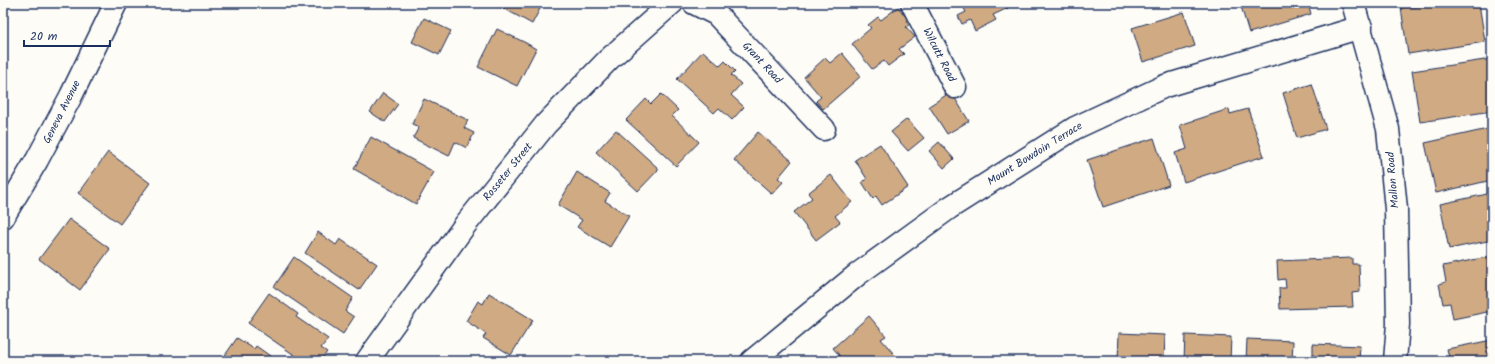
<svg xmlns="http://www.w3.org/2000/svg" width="1495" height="364" font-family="Kalam,sans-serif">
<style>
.building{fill:#d0aa82;stroke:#1b2f5e}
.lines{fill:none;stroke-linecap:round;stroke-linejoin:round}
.street-casing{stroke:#1b2f5e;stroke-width:25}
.secondary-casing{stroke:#1b2f5e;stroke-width:25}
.street{stroke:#fdfcf7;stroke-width:22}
.secondary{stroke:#fdfcf7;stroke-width:22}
.labels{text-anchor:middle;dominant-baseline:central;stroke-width:4;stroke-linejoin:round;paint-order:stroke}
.street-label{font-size:11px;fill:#1b2f5e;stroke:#fdfcf7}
</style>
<rect width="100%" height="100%" fill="#fdfcf7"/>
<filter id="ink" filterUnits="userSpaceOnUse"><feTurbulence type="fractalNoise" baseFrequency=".025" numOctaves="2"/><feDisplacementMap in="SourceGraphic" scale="8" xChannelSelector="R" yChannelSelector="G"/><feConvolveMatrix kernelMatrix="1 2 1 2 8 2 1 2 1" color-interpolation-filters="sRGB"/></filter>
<g filter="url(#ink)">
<!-- building -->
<g class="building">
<polygon points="494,3 543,3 532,24"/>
<polygon points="961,3 1005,3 1008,8 993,15 996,20 975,31 970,20 962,24 958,16 966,12"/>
<polygon points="1240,3 1308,3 1311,14 1249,33"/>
<polygon points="1437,3 1479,3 1485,42 1408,54 1401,8"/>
<polygon points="898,7 911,23 906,27 915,37 899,49 904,54 888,66 884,61 872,69 852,44 871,28 868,25 878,17 881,20"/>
<polygon points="1184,12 1195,46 1143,62 1132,28"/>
<polygon points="424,18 451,31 439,55 412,42"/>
<polygon points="497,29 526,43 536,49 517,86 478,67"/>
<polygon points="703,51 720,66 725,61 735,71 731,75 741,84 731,95 744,107 732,120 719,108 714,113 677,79"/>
<polygon points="842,53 861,76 823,109 816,101 821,97 804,77 825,58 830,63"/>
<polygon points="1491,59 1492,111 1420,122 1412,71"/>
<polygon points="1312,84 1326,129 1297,138 1283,93"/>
<polygon points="951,92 969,121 947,134 929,106"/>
<polygon points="383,93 398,104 385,122 370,112"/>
<polygon points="661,94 678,110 672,116 699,142 676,166 626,120 646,99 651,104"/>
<polygon points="424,99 468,120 464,128 474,133 467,148 455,142 449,156 413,138 419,127 412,124"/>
<polygon points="1229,109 1230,114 1248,109 1264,156 1184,182 1175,153 1187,149 1180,125"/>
<polygon points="907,119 924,138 908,151 891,132"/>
<polygon points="1492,128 1492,180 1436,193 1425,143"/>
<polygon points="616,130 659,169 638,191 596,152"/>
<polygon points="758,132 792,161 778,178 783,182 772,194 734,160"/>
<polygon points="371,137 434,172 416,204 354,169"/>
<polygon points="1154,138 1169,185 1103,207 1087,160"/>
<polygon points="939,142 954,159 944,168 929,151"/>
<polygon points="880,144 908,187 882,205 876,196 873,199 862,182 867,179 855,160"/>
<polygon points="108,152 150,183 120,224 78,193"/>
<polygon points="577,172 610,193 605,201 629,216 610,247 577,227 582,220 558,205"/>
<polygon points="831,175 852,202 835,216 840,222 816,240 794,212 812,198 808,193"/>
<polygon points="1492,193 1492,240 1449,249 1440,204"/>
<polygon points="69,219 110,249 80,290 39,259"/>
<polygon points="318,232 336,245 340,239 377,264 359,290 305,253"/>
<polygon points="1492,256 1492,311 1453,319 1450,303 1443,304 1439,284 1446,282 1443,266"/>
<polygon points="294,257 353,298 345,311 354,317 343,334 274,287"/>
<polygon points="1352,258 1352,264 1359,264 1360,292 1352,293 1353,307 1280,309 1279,288 1286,288 1285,279 1278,280 1277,261"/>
<polygon points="269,293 298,314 296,317 328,339 321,348 327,352 320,361 303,361 248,323"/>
<polygon points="489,293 533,320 511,355 483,338 486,334 466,321 478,301 483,304"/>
<polygon points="869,316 886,336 881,339 900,361 844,361 833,348"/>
<polygon points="1119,333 1165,335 1164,361 1118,361"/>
<polygon points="1185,335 1231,337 1230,361 1184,361"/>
<polygon points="237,338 254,349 256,346 273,358 271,360 273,361 221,361"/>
<polygon points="1247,339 1293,341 1292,361 1246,361"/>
<polygon points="1492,340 1492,361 1450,361 1447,349"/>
<polygon points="1313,344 1360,346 1359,361 1313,361"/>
</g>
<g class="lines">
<!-- street casing -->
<g class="street-casing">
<g id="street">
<polyline points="694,3 716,14 824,129"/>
<polyline points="912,3 955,87"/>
<polyline points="1353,3 1388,129 1396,209 1398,324 1395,361"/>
<polyline points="367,361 465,225 546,124 609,59 672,3"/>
<polyline points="752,361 858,274 949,208 1075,128 1165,86 1361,27"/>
</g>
</g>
<!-- secondary casing -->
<g class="secondary-casing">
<polyline id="secondary" points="3,217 37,160 71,96 116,3"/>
</g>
<!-- street -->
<use href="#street" class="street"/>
<!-- secondary -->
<use href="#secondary" class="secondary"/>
</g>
</g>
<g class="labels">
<!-- street labels -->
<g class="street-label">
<text transform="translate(939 55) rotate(63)">Wilcutt Road</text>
<text transform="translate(762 63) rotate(47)">Grant Road</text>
<text transform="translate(62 112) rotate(-63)">Geneva Avenue</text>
<text transform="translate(1035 154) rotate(-32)">Mount Bowdoin Terrace</text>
<text transform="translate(508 172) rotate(-51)">Rosseter Street</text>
<text transform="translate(1393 180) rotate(-95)">Mallon Road</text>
</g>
</g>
<!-- margin -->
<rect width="1495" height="364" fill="none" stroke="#fdfcf7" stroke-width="16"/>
<rect x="8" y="8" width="1479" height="348" fill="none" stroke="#1b2f5e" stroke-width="1.5" filter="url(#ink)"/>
<!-- scale -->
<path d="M24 40v6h86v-6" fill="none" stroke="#1b2f5e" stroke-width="2"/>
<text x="30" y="40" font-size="12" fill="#1b2f5e" stroke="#fdfcf7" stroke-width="3" paint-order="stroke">20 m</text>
</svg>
